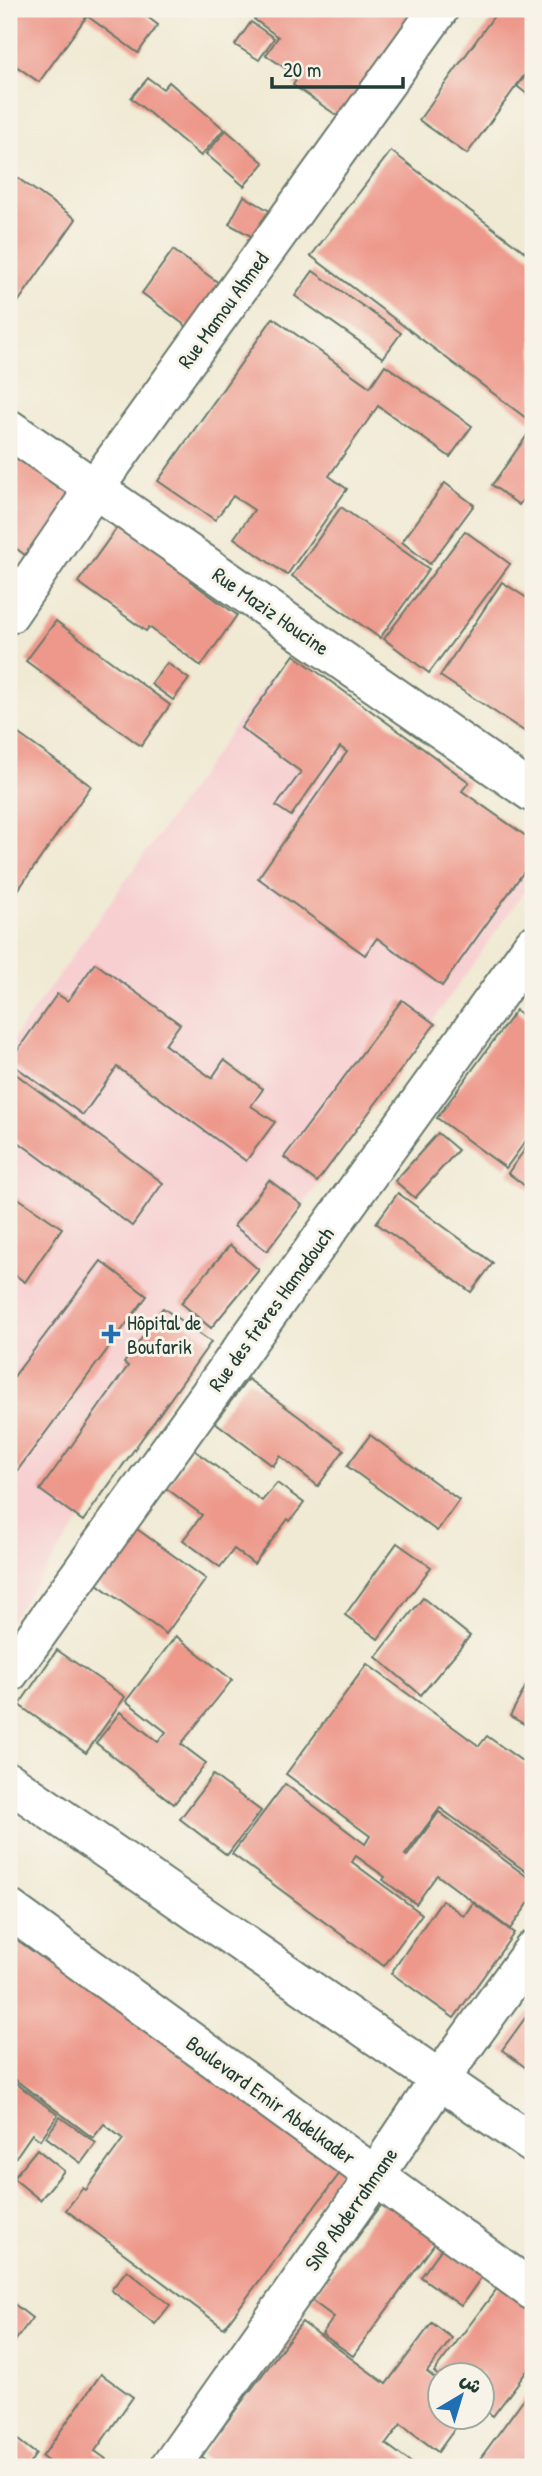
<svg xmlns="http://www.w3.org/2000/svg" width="542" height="2476" font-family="'Patrick Hand','Playpen Sans Arabic',sans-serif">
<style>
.built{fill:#f7cfd1}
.building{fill:#ed988a}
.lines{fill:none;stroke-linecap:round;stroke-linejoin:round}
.minor-casing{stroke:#687a6c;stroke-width:42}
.minor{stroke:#fff;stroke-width:38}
.poi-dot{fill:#1f6fb2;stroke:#f7f3e8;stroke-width:2.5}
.labels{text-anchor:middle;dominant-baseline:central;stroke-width:6;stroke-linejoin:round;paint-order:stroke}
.street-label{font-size:21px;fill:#1f3d34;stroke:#f7f3e8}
.poi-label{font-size:21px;fill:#1f3d34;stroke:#f7f3e8;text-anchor:start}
</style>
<rect width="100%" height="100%" fill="#f7f3e8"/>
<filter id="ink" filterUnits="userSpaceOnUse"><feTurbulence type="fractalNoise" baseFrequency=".0143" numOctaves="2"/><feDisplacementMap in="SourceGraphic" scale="14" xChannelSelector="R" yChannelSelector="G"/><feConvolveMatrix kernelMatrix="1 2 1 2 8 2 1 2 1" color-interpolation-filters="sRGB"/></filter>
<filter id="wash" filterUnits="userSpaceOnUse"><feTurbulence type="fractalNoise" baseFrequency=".00686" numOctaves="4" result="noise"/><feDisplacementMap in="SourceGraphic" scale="28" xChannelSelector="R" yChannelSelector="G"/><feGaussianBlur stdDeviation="1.57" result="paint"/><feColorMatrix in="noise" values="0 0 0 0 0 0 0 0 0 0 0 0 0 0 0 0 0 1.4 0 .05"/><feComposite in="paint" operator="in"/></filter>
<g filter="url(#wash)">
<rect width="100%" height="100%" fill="#f0ead4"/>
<!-- built -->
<polygon class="built" points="269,678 533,864 533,879 9,1622 9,1045"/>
<g id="blocks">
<!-- building -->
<g class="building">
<polygon points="9,9 137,9 158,25 138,53 87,16 39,82 9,61"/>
<polygon points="261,9 424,9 345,121 293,85 298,77 266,55 278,37 254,19"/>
<polygon points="499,9 533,9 533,63 467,154 419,120"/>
<polygon points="251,22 274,38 259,60 235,45"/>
<polygon points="533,67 533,99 517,86"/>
<polygon points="148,78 163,89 169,82 224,129 201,156 131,98"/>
<polygon points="226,130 264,163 244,186 206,154"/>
<polygon points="391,151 533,258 533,416 530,421 311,256"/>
<polygon points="9,172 76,219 9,315"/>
<polygon points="244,196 275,214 260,241 229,224"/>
<polygon points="173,250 230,291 198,335 142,293"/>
<polygon points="313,271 401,333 383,358 295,296"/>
<polygon points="273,318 370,387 385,365 472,426 450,457 378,406 329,476 347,489 287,575 234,538 254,510 233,496 215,520 158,481"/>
<polygon points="533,427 533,484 519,505 492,485"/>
<polygon points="9,443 77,493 29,558 9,543"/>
<polygon points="445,483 474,505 430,564 402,542"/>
<polygon points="341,507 429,569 380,638 292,576"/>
<polygon points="124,518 197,571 190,581 237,615 201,666 149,627 146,631 78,582"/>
<polygon points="465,531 510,564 429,673 384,639"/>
<polygon points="9,561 25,572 9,594"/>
<polygon points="502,582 533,602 533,737 440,676"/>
<polygon points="56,621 170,705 141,746 26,661"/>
<polygon points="294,655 469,782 462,791 533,841 533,859 442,986 377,938 365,955 258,878 347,752 340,747 291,816 276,806 301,772 241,728"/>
<polygon points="167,663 189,679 173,700 151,684"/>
<polygon points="9,727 91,786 18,890 9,883 9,852 13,846 9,843"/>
<polygon points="95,963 180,1024 165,1045 212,1078 224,1060 263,1089 251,1106 275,1122 246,1161 117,1067 83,1115 9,1062 57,994 68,1001"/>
<polygon points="533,984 533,1003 525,996"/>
<polygon points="402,1000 435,1024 317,1182 284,1157"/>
<polygon points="516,1010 533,1023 533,1131 506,1168 437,1118"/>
<polygon points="9,1069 163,1183 132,1226 9,1135"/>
<polygon points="438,1133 458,1150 415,1198 395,1181"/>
<polygon points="533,1138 533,1192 508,1173"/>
<polygon points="269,1180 302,1205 267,1251 234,1226"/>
<polygon points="9,1192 62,1228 25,1282 9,1271"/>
<polygon points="398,1193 493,1263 471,1292 376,1223"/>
<polygon points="230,1245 259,1270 211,1328 181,1303"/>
<polygon points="101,1261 147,1296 17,1471 9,1465 9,1383"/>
<polygon points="163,1308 211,1342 83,1521 40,1490 128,1366 124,1363"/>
<polygon points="248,1379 344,1450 318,1486 280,1456 273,1466 215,1422"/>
<polygon points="370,1435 459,1500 437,1531 347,1466"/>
<polygon points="194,1450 262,1501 277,1483 304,1503 290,1521 288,1519 254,1564 234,1549 220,1567 183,1540 202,1515 166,1488"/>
<polygon points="137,1529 206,1579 166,1634 97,1584"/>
<polygon points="397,1543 431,1567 378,1639 345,1615"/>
<polygon points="423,1598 470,1636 421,1695 376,1657"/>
<polygon points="176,1636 232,1680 181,1744 206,1763 174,1804 96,1743 120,1712 158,1742 166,1732 126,1701"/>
<polygon points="57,1650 125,1697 86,1753 19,1705"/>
<polygon points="367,1664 479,1746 487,1736 533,1769 533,1877 440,1808 405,1855 407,1856 439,1812 533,1881 533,1897 510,1929 437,1875 416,1904 383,1880 385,1877 356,1856 352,1862 422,1914 384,1966 232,1854 285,1784 365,1844 370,1836 286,1774"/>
<polygon points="533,1673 533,1729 510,1716"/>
<polygon points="213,1775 261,1811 227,1855 180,1819"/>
<polygon points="442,1900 464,1916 473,1903 514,1933 454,2018 391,1973"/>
<polygon points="9,1925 346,2165 224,2328 66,2210 83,2188 86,2190 123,2139 104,2124 93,2138 9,2075"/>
<polygon points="533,2007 533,2073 502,2050"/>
<polygon points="9,2078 58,2115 40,2140 32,2134 9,2167"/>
<polygon points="60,2117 96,2143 81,2163 46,2137"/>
<polygon points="37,2149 64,2171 40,2200 13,2178"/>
<polygon points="391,2192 444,2231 353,2356 322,2334 334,2317 311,2300"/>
<polygon points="445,2244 485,2272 461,2306 421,2277"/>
<polygon points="127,2270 170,2305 155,2324 111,2290"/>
<polygon points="508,2274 533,2293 533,2363 493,2416 482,2408 482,2374 440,2374 440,2377 434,2372"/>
<polygon points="9,2300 32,2318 9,2349"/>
<polygon points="302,2322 386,2384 432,2323 452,2338 427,2372 440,2382 440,2416 464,2416 438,2452 401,2424 386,2444 417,2467 216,2467 201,2456"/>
<polygon points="101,2374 133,2397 95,2451 106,2459 101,2467 56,2467 42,2457"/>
<polygon points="533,2386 533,2467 474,2467"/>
<polygon points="9,2433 36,2454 27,2467 9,2467"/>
</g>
</g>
</g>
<g filter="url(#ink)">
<use href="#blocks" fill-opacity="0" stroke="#687a6c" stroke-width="2"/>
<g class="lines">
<!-- minor casing -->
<g class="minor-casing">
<g id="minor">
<polyline points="9,429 533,793"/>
<polyline points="9,614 94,489 439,9"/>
<polyline points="9,1673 533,945"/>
<polyline points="9,1782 533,2144"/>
<polyline points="9,1909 533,2291"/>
<polyline points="170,2467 375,2176 440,2079 533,1950"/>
</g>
</g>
<!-- minor -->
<use href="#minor" class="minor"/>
</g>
</g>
<!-- markers -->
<path class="poi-dot" d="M107.5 1323.5h7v7h7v7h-7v7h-7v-7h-7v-7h7z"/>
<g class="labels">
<!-- street labels -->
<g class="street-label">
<text transform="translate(223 310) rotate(-54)">Rue Mamou Ahmed</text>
<text transform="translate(271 611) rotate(35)">Rue Maziz Houcine</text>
<text transform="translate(271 1309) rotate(-54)">Rue des frères Hamadouch</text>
<text transform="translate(271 2100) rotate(36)">Boulevard Emir Abdelkader</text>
<text transform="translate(351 2209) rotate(-55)">SNP Abderrahmane</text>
</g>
<!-- poi labels -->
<g class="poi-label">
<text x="127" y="1322">Hôpital de<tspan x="127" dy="24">Boufarik</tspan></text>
</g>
</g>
<!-- margin -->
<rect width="542" height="2476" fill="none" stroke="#f7f3e8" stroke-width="35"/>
<!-- north arrow -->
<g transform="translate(461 2396) rotate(38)"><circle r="33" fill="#f7f3e8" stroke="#a1aaa0" stroke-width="2"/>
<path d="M0-5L12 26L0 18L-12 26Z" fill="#1f6fb2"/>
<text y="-10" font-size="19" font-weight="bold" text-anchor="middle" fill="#1f3d34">ش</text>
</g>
<!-- scale -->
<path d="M272 77v10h131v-10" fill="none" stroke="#1f3d34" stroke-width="3.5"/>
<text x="283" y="77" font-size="21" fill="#1f3d34" stroke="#f7f3e8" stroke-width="5" paint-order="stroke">20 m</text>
</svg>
